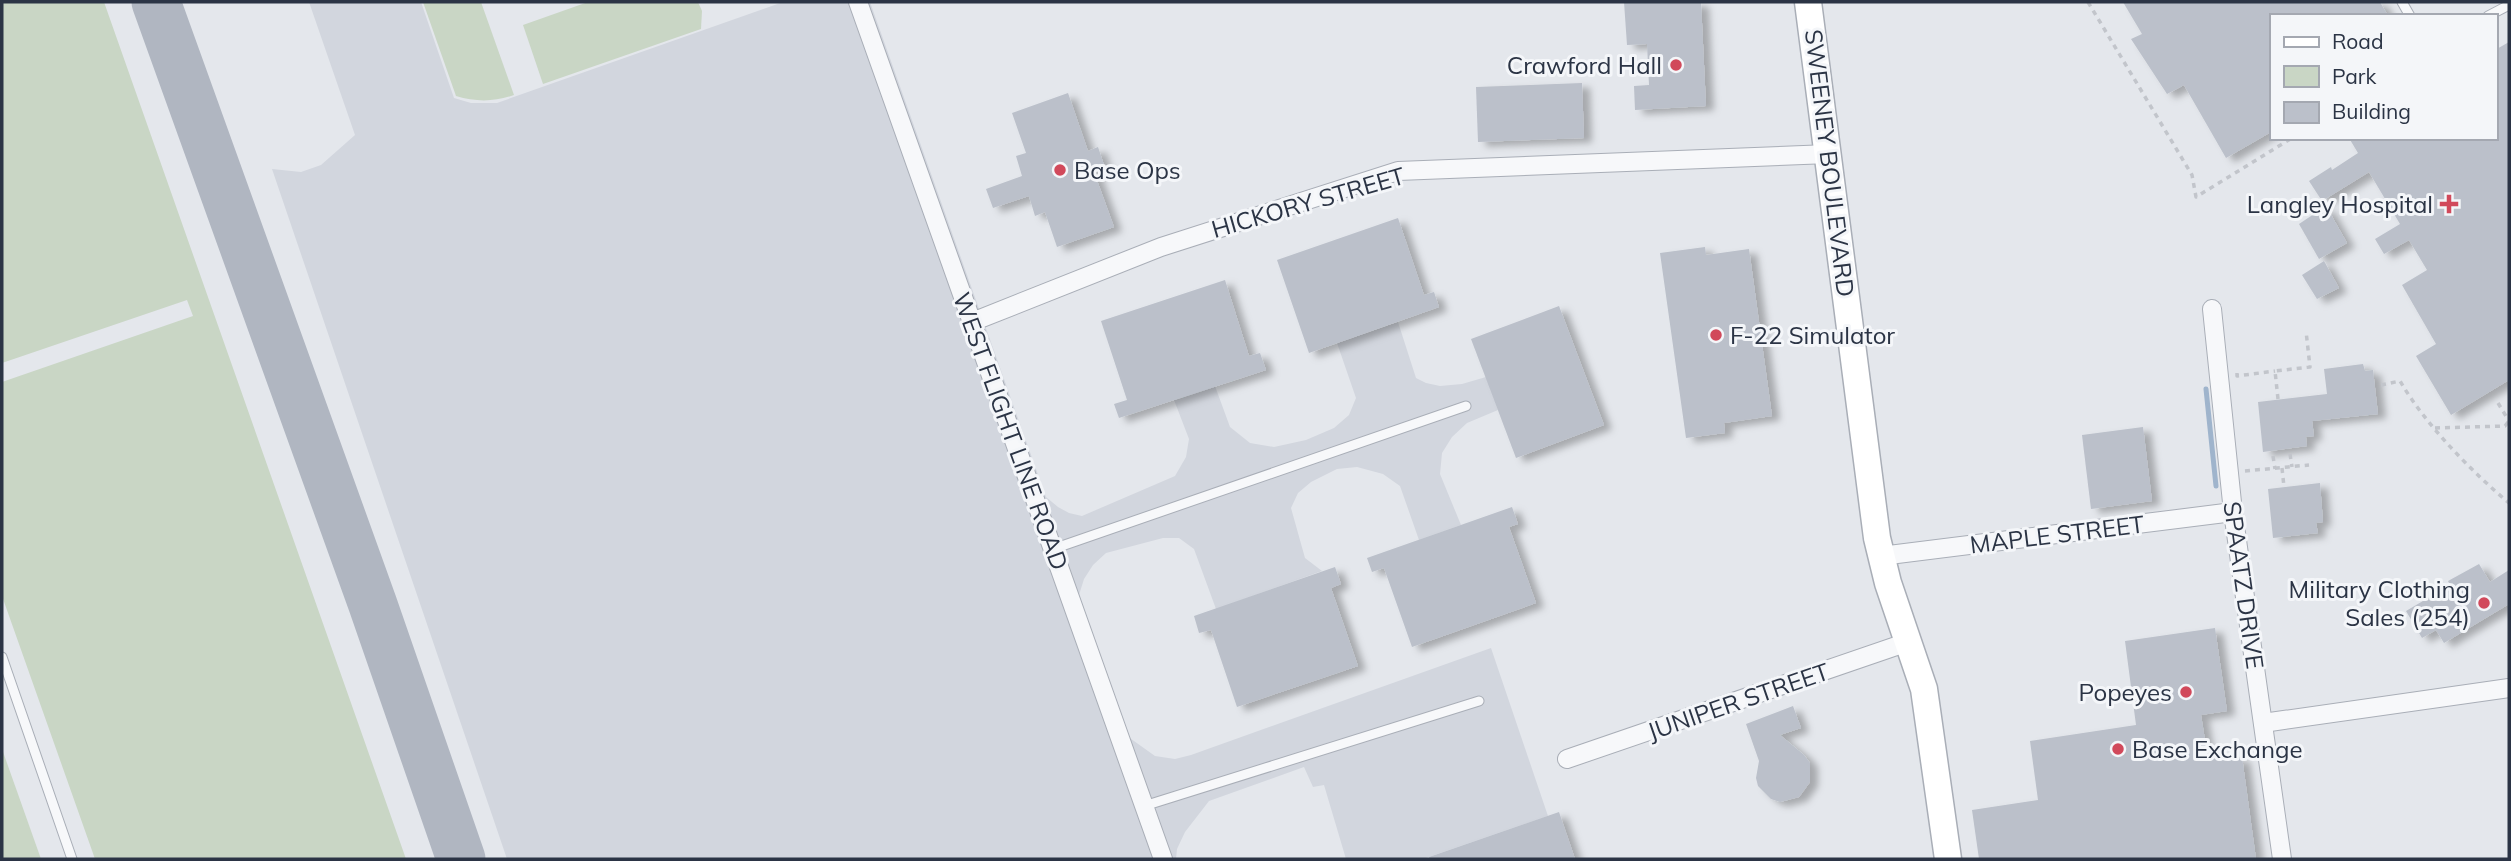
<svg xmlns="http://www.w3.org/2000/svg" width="2511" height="861" font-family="Mulish,sans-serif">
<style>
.built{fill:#d2d6de}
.green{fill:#c9d6c5}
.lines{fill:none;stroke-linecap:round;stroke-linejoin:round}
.stream{stroke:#9fb4cc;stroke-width:5}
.taxiway{stroke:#b0b6c1;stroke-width:49}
.building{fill:#bbc0ca;filter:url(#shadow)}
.service-casing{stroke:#a9aeb7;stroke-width:11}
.minor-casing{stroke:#a9aeb7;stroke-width:20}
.secondary-casing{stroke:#a9aeb7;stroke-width:29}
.path{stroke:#c2c5cb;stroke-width:3.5;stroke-dasharray:5 5;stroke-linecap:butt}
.service{stroke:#f7f8fa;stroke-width:9}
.minor{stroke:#f7f8fa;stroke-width:18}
.secondary{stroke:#fff;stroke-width:26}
.poi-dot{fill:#d1495b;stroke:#f4f6f9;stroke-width:2.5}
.labels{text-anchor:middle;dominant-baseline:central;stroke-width:6;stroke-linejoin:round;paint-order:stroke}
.poi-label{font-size:24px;fill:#2b3445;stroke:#f4f6f9;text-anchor:end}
.street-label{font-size:24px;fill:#2b3445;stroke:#f4f6f9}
</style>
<defs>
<filter id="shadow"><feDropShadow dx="8" dy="4.5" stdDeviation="3.5" flood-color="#0004"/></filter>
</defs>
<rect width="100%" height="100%" fill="#e4e7ec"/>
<!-- built -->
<polygon class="built" points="309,2 421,2 454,98 471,103 497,103 783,2 870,2 1046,497 1058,507 1069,513 1082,516 1175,476 1186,457 1189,439 1174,400 1215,386 1230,427 1250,443 1274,447 1306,440 1334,428 1349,415 1356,398 1337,343 1398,322 1416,378 1426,383 1440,386 1462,384 1486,377 1498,410 1467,423 1452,437 1442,453 1440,474 1461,525 1419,540 1400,486 1383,474 1357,467 1337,469 1311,482 1298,493 1291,508 1305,558 1322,571 1216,609 1194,549 1179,538 1163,538 1106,553 1093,565 1084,579 1079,595 1127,736 1155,756 1175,759 1191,755 1491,648 1548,816 1423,859 1346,859 1324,785 1313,787 1304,767 1209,801 1185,832 1177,849 1176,859 507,859 272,169 301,172 321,165 355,135"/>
<!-- green -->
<g class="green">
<polygon points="2,2 104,2 406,859 95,859 2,596 2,382 193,316 187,300 2,363"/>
<path d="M423,2H481L514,95C494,102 476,102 456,96Z"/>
<polygon points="588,2 698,2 702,11 701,29 543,84 523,25"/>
<polygon points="2,749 41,859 2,859"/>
</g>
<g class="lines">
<!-- stream -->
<polyline class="stream" points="2206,389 2216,486"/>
<!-- taxiway -->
<polyline class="taxiway" points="156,2 373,605 461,859"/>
</g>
<!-- building -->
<g class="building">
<polygon points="1624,2 1701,2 1706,106 1635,110 1634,86 1649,85 1647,44 1627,45"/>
<polygon points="2123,2 2380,2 2388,16 2271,16 2271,132 2226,158 2184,85 2167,94 2131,39 2142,34"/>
<polygon points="2509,42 2509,380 2451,415 2416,356 2436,344 2402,285 2427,270 2409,240 2384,254 2375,239 2400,224 2369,172 2322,201 2309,181 2331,167 2332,170 2358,153 2349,138 2495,138 2495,50"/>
<polygon points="1582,83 1584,138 1478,142 1476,87"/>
<polygon points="1068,93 1088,151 1098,147 1105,168 1094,172 1114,227 1057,247 1045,212 1035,216 1029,196 993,208 986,189 1022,176 1016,156 1026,153 1012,113"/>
<polygon points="2326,206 2347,243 2319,259 2299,224"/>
<polygon points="1398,218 1424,295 1434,292 1439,307 1309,353 1277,260"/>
<polygon points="1705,247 1706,255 1749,249 1772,416 1724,423 1725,433 1686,438 1660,253"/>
<polygon points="2324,261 2339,288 2317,299 2302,275"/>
<polygon points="1225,280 1249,356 1260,353 1266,370 1119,418 1114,404 1127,400 1101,321"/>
<polygon points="1559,306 1604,425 1516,458 1471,339"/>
<polygon points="2363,364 2365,371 2373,370 2378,414 2312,421 2314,436 2306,437 2307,446 2263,452 2258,402 2327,394 2324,369"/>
<polygon points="2143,427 2152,501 2091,509 2082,435"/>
<polygon points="2320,483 2323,522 2316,523 2318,533 2273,538 2268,489"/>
<polygon points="1512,507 1518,524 1509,527 1536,603 1412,647 1384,568 1372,572 1367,558"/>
<polygon points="2479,564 2490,582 2509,570 2509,604 2444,643 2436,630 2422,638 2406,611 2450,585 2448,581"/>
<polygon points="1335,567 1341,584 1331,588 1358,666 1237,707 1211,630 1199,633 1194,616"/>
<polygon points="2215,628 2227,711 2201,715 2208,759 2242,757 2256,859 1979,859 1972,810 2038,800 2030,741 2136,725 2125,641"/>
<polygon points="1793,706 1801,728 1780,735 1804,755 1810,763 1810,782 1799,797 1780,802 1771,799 1758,786 1756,778 1759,761 1746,724"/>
<polygon points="1559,812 1575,859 1430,859 1429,857"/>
</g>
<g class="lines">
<!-- service casing -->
<g class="service-casing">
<g id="service">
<polyline points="2402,2 2410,16"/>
<polyline points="2488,16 2509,5"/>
<polyline points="1053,549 1466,406"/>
<polyline points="2,657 72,859"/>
<polyline points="1144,806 1479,701"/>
</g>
</g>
<!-- minor casing -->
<g class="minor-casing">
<g id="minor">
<polyline points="858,2 1163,859"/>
<polyline points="2212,309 2233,512 2282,859"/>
<polyline points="972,322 1161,247 1398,171 1829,154"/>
<polyline points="1881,556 2233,512"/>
<polyline points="2263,723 2509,688"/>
<polyline points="1567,759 1908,642"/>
</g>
</g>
<!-- secondary casing -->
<g class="secondary-casing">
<polyline id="secondary" points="1808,2 1877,538 1888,583 1924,689 1948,859"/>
</g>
<!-- path -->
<g class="path">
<polyline points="2088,2 2192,175 2196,197 2292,138"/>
<polyline points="2237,373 2237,376 2275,371"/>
<path d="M2381,385L2400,381C2425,424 2471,471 2509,503"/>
<polyline points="2278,399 2275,371 2310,367 2306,331"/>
<polyline points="2498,403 2509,421"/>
<polyline points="2435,428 2505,426 2509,421"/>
<polyline points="2290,454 2292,467"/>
<polyline points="2273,456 2275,469"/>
<polyline points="2282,468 2284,487"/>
<polyline points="2245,471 2309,465"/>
</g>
<!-- service -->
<use href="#service" class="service"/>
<!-- minor -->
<use href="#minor" class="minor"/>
<!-- secondary -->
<use href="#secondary" class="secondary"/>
</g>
<!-- markers -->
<g class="poi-dot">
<circle cx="1676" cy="65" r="7"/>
<circle cx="1060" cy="170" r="7"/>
<path d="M2445.5 193.5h7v7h7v7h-7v7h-7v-7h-7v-7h7z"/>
<circle cx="1716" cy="335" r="7"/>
<circle cx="2484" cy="603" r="7"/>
<circle cx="2186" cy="692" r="7"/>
<circle cx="2118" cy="749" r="7"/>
</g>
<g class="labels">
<!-- poi labels -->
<g class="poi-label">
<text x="1662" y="65">Crawford Hall</text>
<text x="1074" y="170" text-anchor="start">Base Ops</text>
<text x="2433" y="204">Langley Hospital</text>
<text x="1730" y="335" text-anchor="start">F-22 Simulator</text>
<text x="2470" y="589">Military Clothing<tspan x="2470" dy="28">Sales (254)</tspan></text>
<text x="2172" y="692">Popeyes</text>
<text x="2132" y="749" text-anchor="start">Base Exchange</text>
</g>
<!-- street labels -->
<g class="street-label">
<text transform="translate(1830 163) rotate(83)">SWEENEY BOULEVARD</text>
<text transform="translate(1308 202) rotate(-16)">HICKORY STREET</text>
<text transform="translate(1011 431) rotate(70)">WEST FLIGHT LINE ROAD</text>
<text transform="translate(2057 534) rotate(-7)">MAPLE STREET</text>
<text transform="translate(2244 585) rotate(82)">SPAATZ DRIVE</text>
<text transform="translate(1738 701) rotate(-19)">JUNIPER STREET</text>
</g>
</g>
<!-- border -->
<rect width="2511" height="861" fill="none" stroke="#2b3445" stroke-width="7"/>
<!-- legend -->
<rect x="2270" y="14" width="228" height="126" fill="#f4f6f9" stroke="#a4a8b1" stroke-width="2"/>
<rect x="2284" y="37" width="35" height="10" fill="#ffffff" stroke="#a4a8b1" stroke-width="2"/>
<text x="2332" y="49" font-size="21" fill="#2b3445">Road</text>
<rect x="2284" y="66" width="35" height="21" fill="#c9d6c5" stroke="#a4a8b1" stroke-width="2"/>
<text x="2332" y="84" font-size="21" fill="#2b3445">Park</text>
<rect x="2284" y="102" width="35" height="21" fill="#bbc0ca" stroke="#a4a8b1" stroke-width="2"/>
<text x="2332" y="119" font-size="21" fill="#2b3445">Building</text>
</svg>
